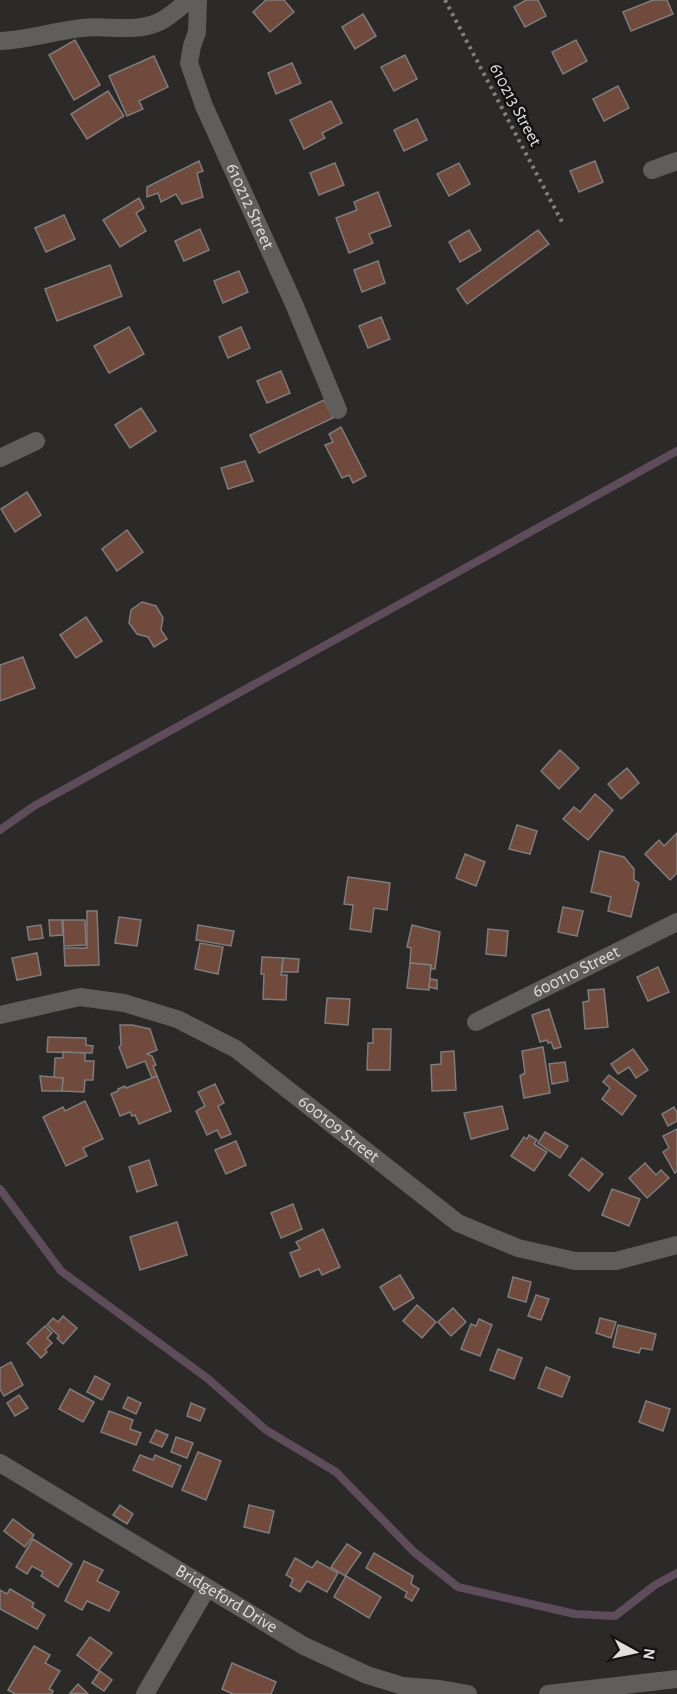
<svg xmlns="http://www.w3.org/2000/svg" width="677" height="1694" font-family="'Alegreya Sans',sans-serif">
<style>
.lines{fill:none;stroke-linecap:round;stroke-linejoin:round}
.stream{stroke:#5e4c5b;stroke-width:8}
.building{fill:#704a3d;stroke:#7f7c7b;stroke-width:1.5}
.path{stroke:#848181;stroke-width:4;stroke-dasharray:3 4.5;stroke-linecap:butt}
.street{stroke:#605d5d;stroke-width:18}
.labels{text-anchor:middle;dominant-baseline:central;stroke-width:5;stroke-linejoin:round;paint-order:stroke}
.street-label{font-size:18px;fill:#e0dede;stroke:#131212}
</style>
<rect width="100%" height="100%" fill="#2c2929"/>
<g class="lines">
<!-- stream -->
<g class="stream">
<polyline points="0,830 34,806 677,451"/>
<polyline points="0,1189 61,1271 207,1378 266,1430 336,1472 414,1552 458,1587 575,1614 615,1616 655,1585 677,1573"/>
</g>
</g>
<!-- building -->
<g class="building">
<polygon points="266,0 284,0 294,12 270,32 253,12"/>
<polygon points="526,0 538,0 546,16 525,27 514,7"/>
<polygon points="653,0 667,0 673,14 631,31 623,12"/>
<polygon points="363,14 376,36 355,49 342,27"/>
<polygon points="75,40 100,85 74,100 49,55"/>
<polygon points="576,40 587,61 563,74 552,52"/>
<polygon points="405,55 417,79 394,91 381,67"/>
<polygon points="154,56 168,87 139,101 143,109 127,116 109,76"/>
<polygon points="292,63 301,83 276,94 268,73"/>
<polygon points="618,86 629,108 604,121 593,99"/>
<polygon points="108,91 124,116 87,139 71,114"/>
<polygon points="331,101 342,123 322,133 325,138 304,149 290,120"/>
<polygon points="417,119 427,140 404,151 394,130"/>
<polygon points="199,161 203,171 197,173 203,197 182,204 176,194 161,202 158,193 147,197 147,187"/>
<polygon points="595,161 603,182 579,192 570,171"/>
<polygon points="335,163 344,185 319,195 310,173"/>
<polygon points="459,163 470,184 449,196 437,174"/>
<polygon points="378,192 391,226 369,234 373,243 349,253 336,218 357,210 354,202"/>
<polygon points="139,198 144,208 136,213 146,231 120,247 103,220"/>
<polygon points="64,215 75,239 46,252 35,228"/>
<polygon points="200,229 209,250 184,261 175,241"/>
<polygon points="469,230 481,250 460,262 449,242"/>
<polygon points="538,230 549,244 467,304 457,289"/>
<polygon points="378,261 385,283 362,292 354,270"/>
<polygon points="110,265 122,296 57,321 45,289"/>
<polygon points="239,271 248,292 223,303 214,281"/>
<polygon points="381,317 390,339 368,348 359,326"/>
<polygon points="129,327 144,354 109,373 94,346"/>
<polygon points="241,327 250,348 228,358 219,337"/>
<polygon points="281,371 290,393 267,403 257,381"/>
<polygon points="324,400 333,418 259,453 250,435"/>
<polygon points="141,408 156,431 130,448 115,425"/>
<polygon points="341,427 366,476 353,483 349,475 342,478 325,445 333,442 329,434"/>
<polygon points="245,461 253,481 228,489 221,468"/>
<polygon points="27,492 41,515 15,532 1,509"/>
<polygon points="127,530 143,552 117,571 102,549"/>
<polygon points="142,602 156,606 163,618 161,630 167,639 154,647 148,637 137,634 129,623 131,610"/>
<polygon points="86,617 102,641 76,658 60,635"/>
<polygon points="23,657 35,688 0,701 0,665"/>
<polygon points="560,750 579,768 559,789 541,771"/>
<polygon points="627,768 639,783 621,799 608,784"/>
<polygon points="595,794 613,810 588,840 563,819 574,807 580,812"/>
<polygon points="517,825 537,831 530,854 509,849"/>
<polygon points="677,833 677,873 670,880 645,854 659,840 664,846"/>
<polygon points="600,851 624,857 634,869 634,880 639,883 631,917 608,911 611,897 591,892"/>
<polygon points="465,854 485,862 476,886 456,878"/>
<polygon points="348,877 390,883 387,910 374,908 371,932 350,929 353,905 344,904"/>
<polygon points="563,907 583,911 577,936 558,932"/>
<polygon points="87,911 97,911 99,965 65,966 64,948 87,948"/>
<polygon points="119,917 141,920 137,946 115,943"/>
<polygon points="49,920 62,920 63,935 50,936"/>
<polygon points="63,920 85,920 86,945 64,946"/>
<polygon points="41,925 43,938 29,940 27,927"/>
<polygon points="198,925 234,931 231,946 196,940"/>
<polygon points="412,925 440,932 435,969 431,969 431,965 410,963 411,948 407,947"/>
<polygon points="488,929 508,931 506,956 486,954"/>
<polygon points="200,943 223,947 218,974 195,969"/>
<polygon points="37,953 41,975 17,980 12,958"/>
<polygon points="262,957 283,958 281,975 287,975 286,1000 263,999 264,974 261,974"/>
<polygon points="283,958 299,959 298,972 282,972"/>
<polygon points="410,963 431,965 429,990 407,988"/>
<polygon points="658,967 669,992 648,1001 637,977"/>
<polygon points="430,979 437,980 437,989 429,987"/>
<polygon points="604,989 608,1027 585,1029 583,1002 589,1001 588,990"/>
<polygon points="327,998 350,999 348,1025 325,1023"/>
<polygon points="549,1009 561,1047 554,1049 551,1042 548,1043 547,1040 540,1042 532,1015"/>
<polygon points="120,1025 132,1025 150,1029 157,1050 147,1054 152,1056 156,1065 153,1066 157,1076 152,1078 145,1061 127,1068 119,1047 121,1045"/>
<polygon points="373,1029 391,1029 390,1070 367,1070 368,1043 373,1043"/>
<polygon points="48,1037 86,1038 86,1045 93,1046 92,1053 47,1052"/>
<polygon points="543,1047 550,1093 524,1098 520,1076 525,1073 522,1051"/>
<polygon points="633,1049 648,1070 636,1078 629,1067 618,1074 611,1064"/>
<polygon points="454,1051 456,1090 432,1091 431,1065 441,1064 441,1052"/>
<polygon points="63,1052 85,1053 85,1061 94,1061 93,1080 85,1080 84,1092 62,1091 63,1078 54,1078 55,1058 63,1058"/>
<polygon points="565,1062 568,1081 552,1084 549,1064"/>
<polygon points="609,1075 636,1096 622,1115 602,1099 610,1088 603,1082"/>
<polygon points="40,1076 63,1078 62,1091 42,1091"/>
<polygon points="157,1076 171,1111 139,1124 135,1115 132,1116 130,1112 120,1116 111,1094 118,1091 118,1089 125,1086 126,1088"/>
<polygon points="215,1084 224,1103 218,1106 231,1134 221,1138 217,1130 207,1135 196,1111 205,1106 198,1092"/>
<polygon points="85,1101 103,1139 83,1148 87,1156 66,1166 43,1117 63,1107 65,1111"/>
<polygon points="502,1106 508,1129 471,1139 464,1113"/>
<polygon points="674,1107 677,1113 677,1121 668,1126 662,1114"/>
<polygon points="677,1129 677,1172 675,1173 663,1152 669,1148 663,1136"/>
<polygon points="545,1132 568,1146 560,1158 538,1143"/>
<polygon points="529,1135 537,1140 534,1144 547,1152 534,1171 511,1156 524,1137 527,1139"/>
<polygon points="236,1141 246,1165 226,1174 215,1150"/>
<polygon points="582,1158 603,1174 589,1191 569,1175"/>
<polygon points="149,1160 157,1185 137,1192 129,1167"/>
<polygon points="645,1163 656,1175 661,1170 669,1178 647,1198 629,1178"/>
<polygon points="612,1189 640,1199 629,1226 602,1215"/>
<polygon points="293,1204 302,1229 281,1238 271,1213"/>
<polygon points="177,1222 187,1255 140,1270 130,1237"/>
<polygon points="323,1229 340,1267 322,1275 319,1269 300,1277 290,1253 300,1249 296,1242"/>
<polygon points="400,1275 414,1298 394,1310 380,1287"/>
<polygon points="513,1277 531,1282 526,1302 508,1297"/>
<polygon points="536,1295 549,1299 541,1320 528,1316"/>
<polygon points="417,1305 436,1322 422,1338 403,1321"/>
<polygon points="453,1308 466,1322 451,1336 438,1322"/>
<polygon points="63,1316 77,1328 63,1344 57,1338 59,1336 47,1325 53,1318 58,1322"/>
<polygon points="600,1318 616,1322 611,1338 596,1333"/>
<polygon points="479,1319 492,1325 480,1356 461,1349 471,1324 476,1326"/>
<polygon points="618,1325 656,1334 652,1350 641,1348 639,1353 613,1347"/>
<polygon points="45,1326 52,1333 47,1338 52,1343 45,1350 47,1352 41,1358 27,1343"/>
<polygon points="498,1349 522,1358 514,1379 490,1370"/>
<polygon points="11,1362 23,1385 4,1396 0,1389 0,1368"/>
<polygon points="546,1367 570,1377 562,1397 538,1388"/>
<polygon points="95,1376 110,1384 102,1400 87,1392"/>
<polygon points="70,1389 94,1402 83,1422 59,1409"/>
<polygon points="19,1395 28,1408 15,1416 7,1403"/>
<polygon points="128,1397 141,1403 136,1414 123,1408"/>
<polygon points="646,1401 670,1409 663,1431 639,1422"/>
<polygon points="191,1403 205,1409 200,1421 187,1416"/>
<polygon points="109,1411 133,1420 130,1429 141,1433 136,1445 101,1432"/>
<polygon points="156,1430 168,1435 162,1447 150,1442"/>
<polygon points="176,1437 193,1443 187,1458 171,1452"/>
<polygon points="198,1452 221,1461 206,1500 182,1490"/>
<polygon points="140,1455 153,1460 155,1455 181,1466 172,1487 133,1470"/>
<polygon points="120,1505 133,1514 127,1524 113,1515"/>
<polygon points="249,1505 274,1511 269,1533 244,1527"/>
<polygon points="13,1519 34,1535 25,1547 4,1531"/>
<polygon points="33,1539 72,1564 58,1587 41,1576 43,1572 32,1566 27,1574 16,1567"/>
<polygon points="347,1544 361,1553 345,1576 331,1567"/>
<polygon points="374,1553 413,1576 411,1584 419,1589 412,1601 405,1597 407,1592 366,1568"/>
<polygon points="295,1558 312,1568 317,1561 338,1573 327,1592 307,1581 300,1592 290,1586 293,1579 286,1575"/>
<polygon points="84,1561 103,1570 97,1581 119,1592 109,1611 87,1601 82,1610 65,1601"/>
<polygon points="346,1576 381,1597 369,1618 334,1597"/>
<polygon points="10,1589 34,1603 32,1607 45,1615 37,1629 0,1609 0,1590 7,1594"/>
<polygon points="90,1637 112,1653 98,1671 77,1655"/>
<polygon points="34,1646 50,1655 45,1663 60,1671 49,1689 53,1691 52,1694 15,1694 8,1690"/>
<polygon points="232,1663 276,1682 271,1694 233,1694 222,1689"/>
<polygon points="100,1671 112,1680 104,1691 92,1683"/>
<polygon points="78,1684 88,1694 70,1693"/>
</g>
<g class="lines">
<!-- path -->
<polyline class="path" points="445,0 562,222"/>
<!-- street -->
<g class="street">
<path id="s1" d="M198,0L197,32L192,46L189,63L204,106L294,304L338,410"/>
<path d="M0,41C28,40 54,31 82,28C107,25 135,33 159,22C170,17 180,7 189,0"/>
<polyline points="652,170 677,161"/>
<polyline points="0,458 36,441"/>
<path id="s2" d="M0,1015L80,997L124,1003L177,1019L236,1049L458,1223L518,1248L575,1261H616L677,1245"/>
<path id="s3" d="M476,1022L677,922"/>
<path id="s4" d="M0,1463L304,1646L367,1675L403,1686L440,1689L468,1694"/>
<polyline points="145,1694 207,1588"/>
<polyline points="548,1694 677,1679"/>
</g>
</g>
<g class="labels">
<!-- street labels -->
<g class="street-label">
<text transform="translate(515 105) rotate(62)">610213 Street</text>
<text stroke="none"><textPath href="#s1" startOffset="220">610212 Street</textPath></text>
<text stroke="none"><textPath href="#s3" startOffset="112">600110 Street</textPath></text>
<text stroke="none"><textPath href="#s2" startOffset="378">600109 Street</textPath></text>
<text stroke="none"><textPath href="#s4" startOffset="264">Bridgeford Drive</textPath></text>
</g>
</g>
<!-- north arrow -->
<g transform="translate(635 1652) rotate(98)" stroke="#131212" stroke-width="4.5" paint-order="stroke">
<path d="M0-4.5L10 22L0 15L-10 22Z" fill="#e0dede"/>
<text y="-9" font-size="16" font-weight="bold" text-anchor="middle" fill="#e0dede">N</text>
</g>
</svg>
